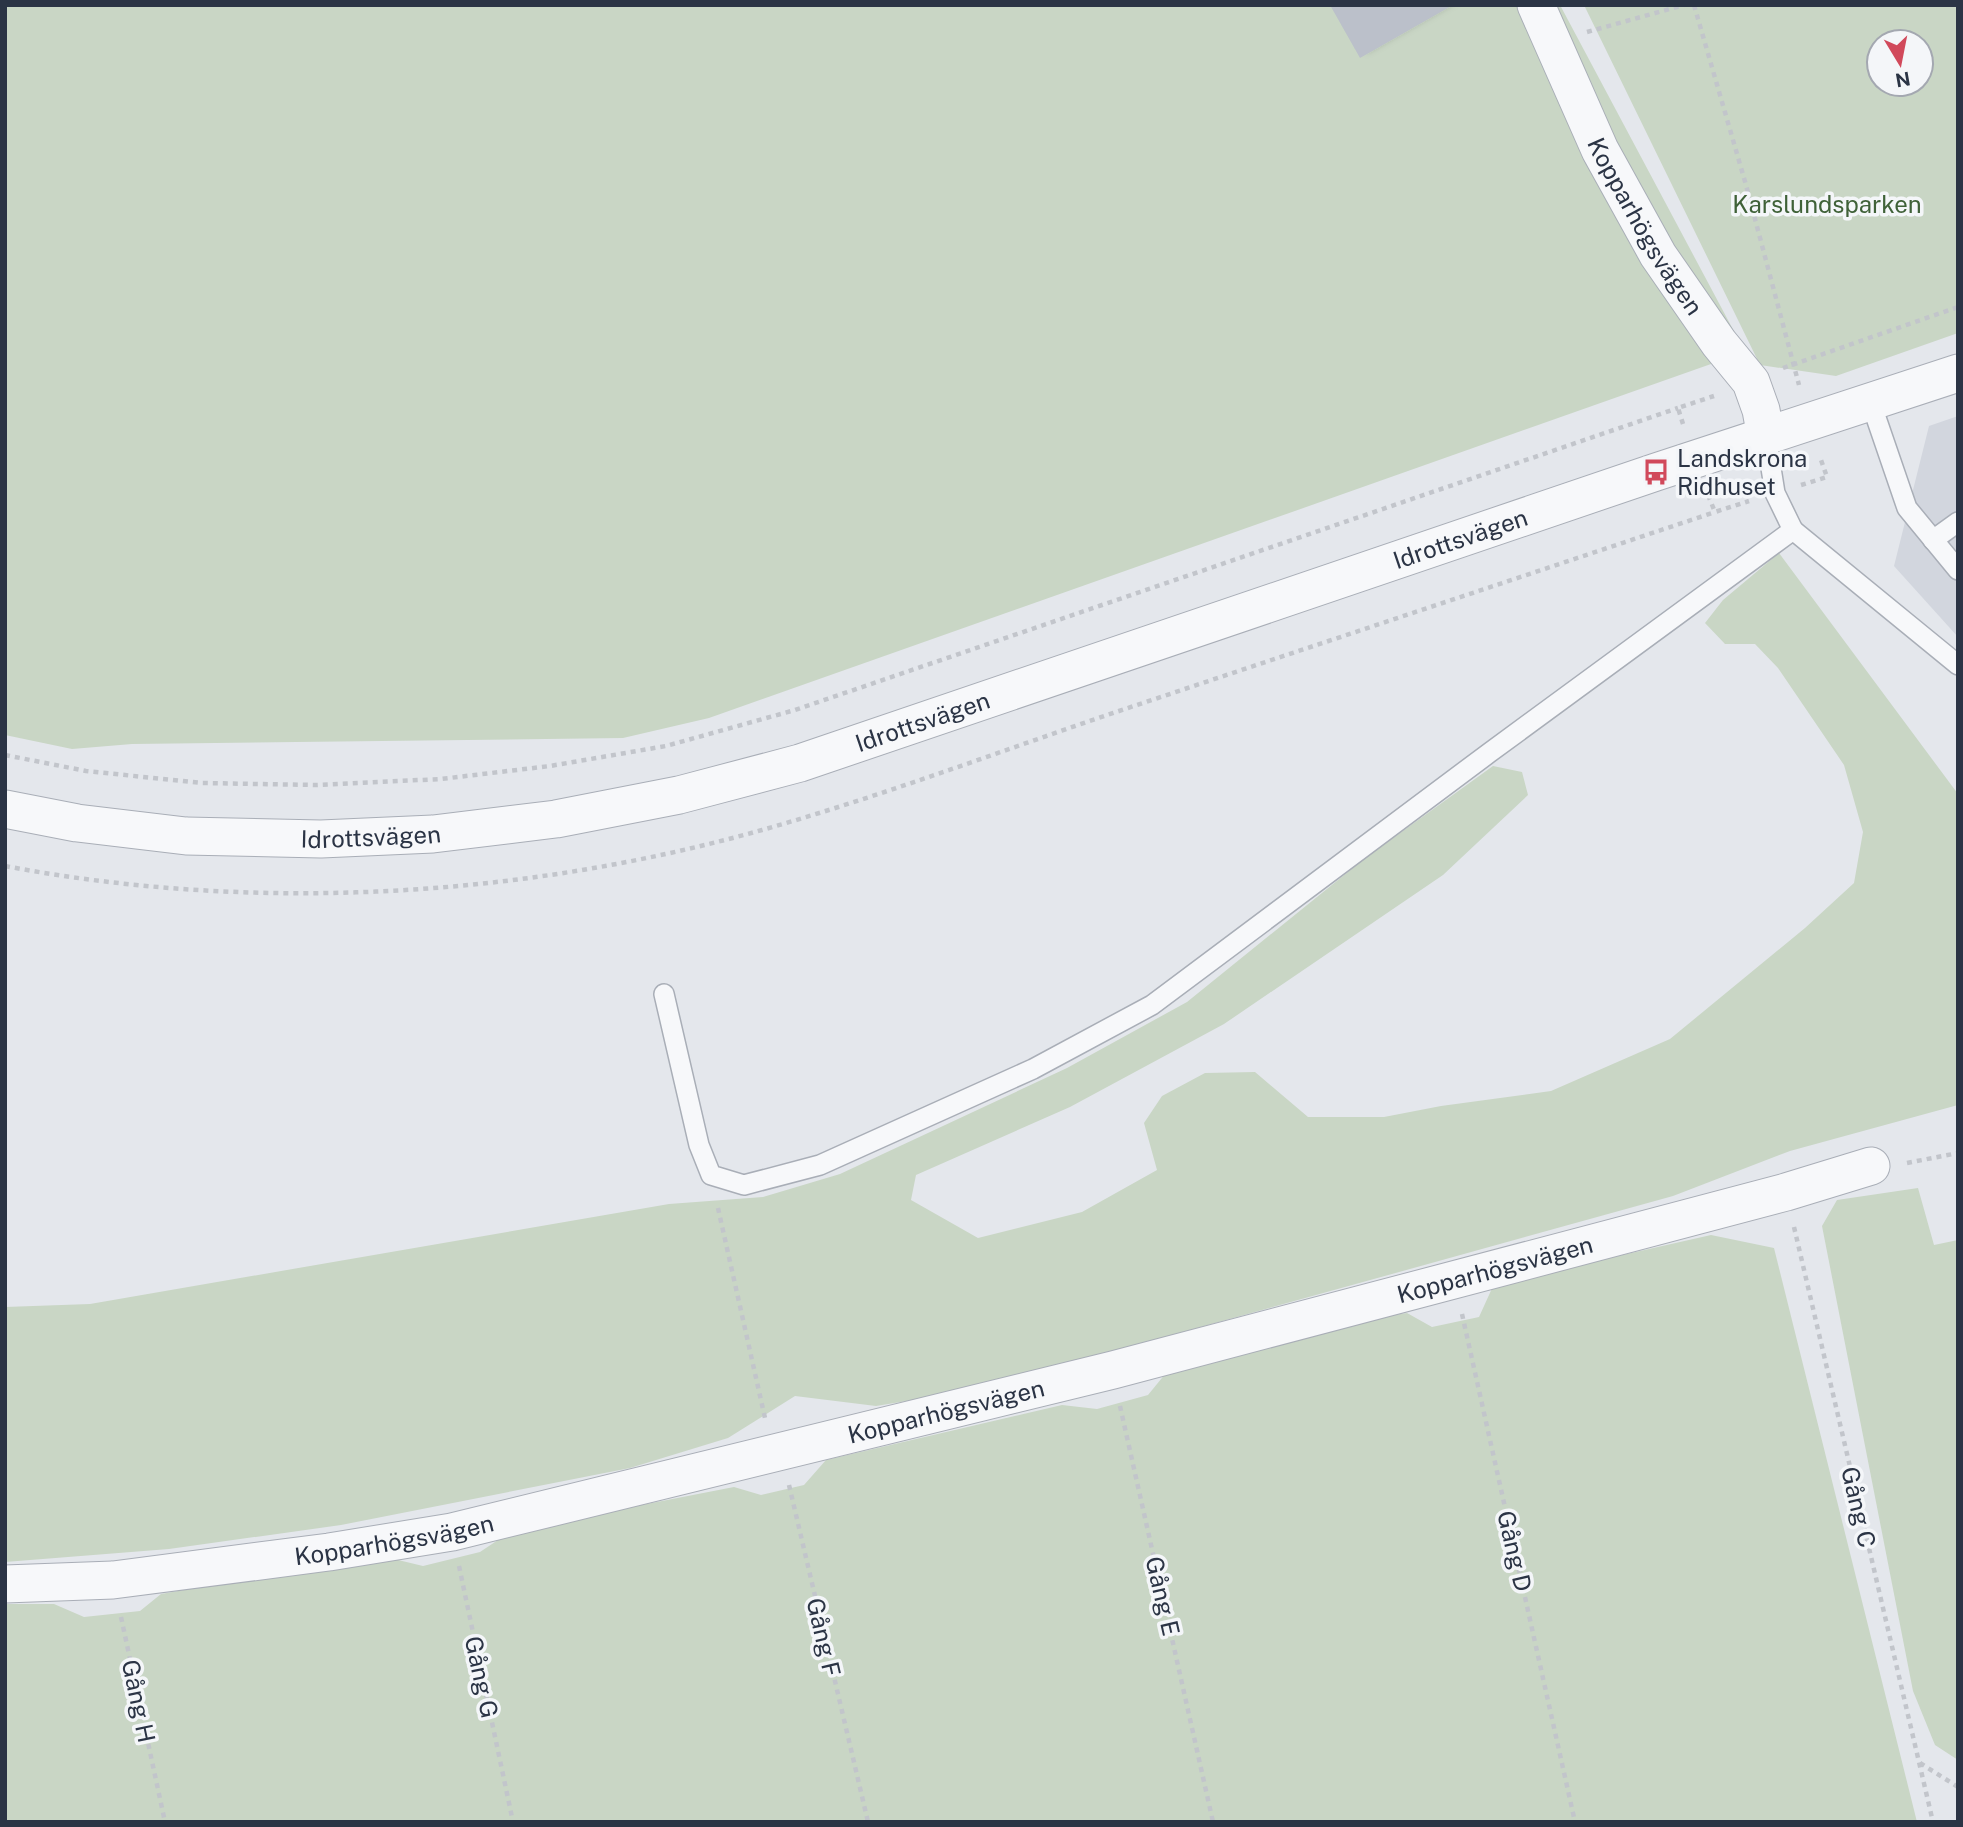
<svg xmlns="http://www.w3.org/2000/svg" width="1963" height="1827" font-family="'Public Sans',sans-serif">
<style>
.built{fill:#d2d6de}
.green{fill:#c9d6c5;fill-rule:evenodd}
.building{fill:#bbc0ca;filter:url(#shadow)}
.lines{fill:none;stroke-linecap:round;stroke-linejoin:round}
.lane-casing{stroke:#a9aeb7;stroke-width:22}
.street-casing{stroke:#a9aeb7;stroke-width:39}
.path{stroke:#c2c5cb;stroke-width:4.5;stroke-dasharray:5 5;stroke-linecap:butt}
.lane{stroke:#f7f8fa;stroke-width:19}
.street{stroke:#f7f8fa;stroke-width:37}
.labels{text-anchor:middle;dominant-baseline:central;stroke-width:7;stroke-linejoin:round;paint-order:stroke}
.park-label{font-size:24px;fill:#3f6138;stroke:#f4f6f9}
.street-label{font-size:24px;fill:#2b3445;stroke:#f4f6f9}
.poi-label{font-size:24px;fill:#2b3445;stroke:#f4f6f9;text-anchor:start}
</style>
<defs>
<filter id="shadow"><feDropShadow dx="6" dy="-6" stdDeviation="3.5" flood-color="#0004"/></filter>
</defs>
<rect width="100%" height="100%" fill="#e4e7ec"/>
<!-- built -->
<polygon class="built" points="1958,416 1958,637 1894,566 1929,426"/>
<!-- green -->
<g class="green">
<polygon points="5,5 1560,5 1745,352 709,718 623,738 132,744 72,749 5,735"/>
<path d="M1584,5H1958V333L1836,376L1760,365ZM1879,42H1921V84H1879Z"/>
<polygon points="1779,553 1958,794 1958,1105 1790,1151 1673,1196 974,1390 876,1406 795,1396 728,1438 630,1468 341,1525 169,1549 5,1562 5,1307 90,1304 669,1204 763,1197 840,1174 1067,1068 1187,1002 1364,859 1493,766 1522,772 1528,795 1443,875 1224,1024 1070,1107 916,1175 911,1200 978,1238 1082,1212 1157,1170 1144,1123 1162,1096 1205,1073 1255,1072 1308,1117 1384,1117 1441,1106 1551,1091 1670,1039 1805,928 1854,883 1863,832 1844,765 1778,668 1755,644 1725,644 1705,623 1723,600"/>
<polygon points="1918,1188 1934,1245 1958,1240 1958,1760 1935,1745 1913,1691 1822,1226 1837,1200"/>
<polygon points="1711,1235 1774,1248 1917,1822 5,1822 5,1604 54,1604 84,1617 140,1611 161,1594 286,1572 394,1559 423,1566 480,1552 513,1530 734,1487 761,1495 804,1485 826,1460 1062,1405 1097,1409 1148,1395 1166,1373 1361,1320 1407,1313 1432,1327 1479,1317 1494,1284"/>
</g>
<!-- building -->
<polygon class="building" points="1330,5 1453,5 1360,58"/>
<g class="lines">
<!-- lane casing -->
<g class="lane-casing">
<g id="lane">
<polyline points="1871,403 1907,508 1958,570"/>
<polyline points="1793,530 1958,665"/>
<polyline points="1933,540 1958,522"/>
<polyline points="664,994 699,1145 711,1175 744,1185 820,1165 1033,1069 1152,1005 1489,753 1793,530 1775,493 1766,437"/>
</g>
</g>
<!-- street casing -->
<g class="street-casing">
<g id="street">
<path id="s1" d="M1536,5L1600,150L1658,255L1719,343L1751,382L1761,410L1766,437"/>
<path id="s2" d="M5,809L77,823L186,836L321,839L433,834L556,819L679,795L800,763L1656,472L1958,373"/>
<path id="s3" d="M5,1584L113,1580L329,1552L452,1532L1113,1370L1786,1192L1871,1166"/>
</g>
</g>
<!-- path -->
<g class="path">
<polyline points="1694,5 1746,185 1799,385"/>
<polyline points="1587,32 1684,5"/>
<polyline points="1783,368 1958,307"/>
<polyline points="1683,424 1678,408 1714,396"/>
<polyline points="1801,485 1827,477 1820,457"/>
<polyline points="1708,495 1715,512 1749,501"/>
<polyline points="5,755 86,771 202,783 316,785 441,779 550,766 666,746 795,710 1678,408"/>
<path d="M5,866C253,913 520,898 762,830C882,796 998,752 1116,712C1316,645 1515,579 1715,512"/>
<polyline points="1907,1163 1958,1153"/>
<polyline points="718,1208 765,1418"/>
<polyline points="1794,1227 1933,1822"/>
<polyline points="1462,1314 1575,1822"/>
<polyline points="1120,1406 1213,1822"/>
<polyline points="789,1485 868,1822"/>
<polyline points="459,1566 513,1822"/>
<polyline points="121,1617 165,1822"/>
<polyline points="1920,1763 1958,1787"/>
</g>
<!-- lane -->
<use href="#lane" class="lane"/>
<!-- street -->
<use href="#street" class="street"/>
</g>
<!-- icons -->
<defs>
<g id="bus-bare" transform="scale(2.1)"><path d="M-5-6H5V4H4V6H2V4H-2V6H-4V4H-5ZM-3.5-4V0h7V-4ZM-3.5 1.2v1.5H-2V1.2ZM2 1.2v1.5H3.5V1.2Z" fill="#d1495b" stroke="#f4f6f9" stroke-width="2.5" paint-order="stroke"/></g>
</defs>
<g fill-rule="evenodd">
<use href="#bus-bare" x="1656" y="472"/>
</g>
<g class="labels">
<!-- park labels -->
<g class="park-label">
<text x="1827" y="204">Karslundsparken</text>
</g>
<!-- street labels -->
<g class="street-label">
<text stroke="none"><textPath href="#s1" startOffset="247">Kopparhögsvägen</textPath></text>
<text stroke="none"><textPath href="#s2" startOffset="1502">Idrottsvägen</textPath></text>
<text stroke="none"><textPath href="#s2" startOffset="934">Idrottsvägen</textPath></text>
<text stroke="none"><textPath href="#s2" startOffset="368">Idrottsvägen</textPath></text>
<text stroke="none"><textPath href="#s3" startOffset="1526">Kopparhögsvägen</textPath></text>
<text stroke="none"><textPath href="#s3" startOffset="959">Kopparhögsvägen</textPath></text>
<text transform="translate(1859 1507) rotate(77)">Gång C</text>
<text stroke="none"><textPath href="#s3" startOffset="392">Kopparhögsvägen</textPath></text>
<text transform="translate(1515 1551) rotate(77)">Gång D</text>
<text transform="translate(1163 1596) rotate(77)">Gång E</text>
<text transform="translate(824 1637) rotate(77)">Gång F</text>
<text transform="translate(482 1677) rotate(78)">Gång G</text>
<text transform="translate(139 1701) rotate(78)">Gång H</text>
</g>
<!-- poi labels -->
<g class="poi-label">
<text x="1677" y="458">Landskrona<tspan x="1677" dy="28">Ridhuset</tspan></text>
</g>
</g>
<!-- border -->
<rect width="1963" height="1827" fill="none" stroke="#2b3445" stroke-width="14"/>
<!-- north arrow -->
<g transform="translate(1900 63) rotate(170)"><circle r="33" fill="#f4f6f9" stroke="#a4a8b1" stroke-width="2"/>
<path d="M0-5L12 26L0 18L-12 26Z" fill="#d1495b"/>
<text y="-10" font-size="19" font-weight="bold" text-anchor="middle" fill="#2b3445">N</text>
</g>
</svg>
